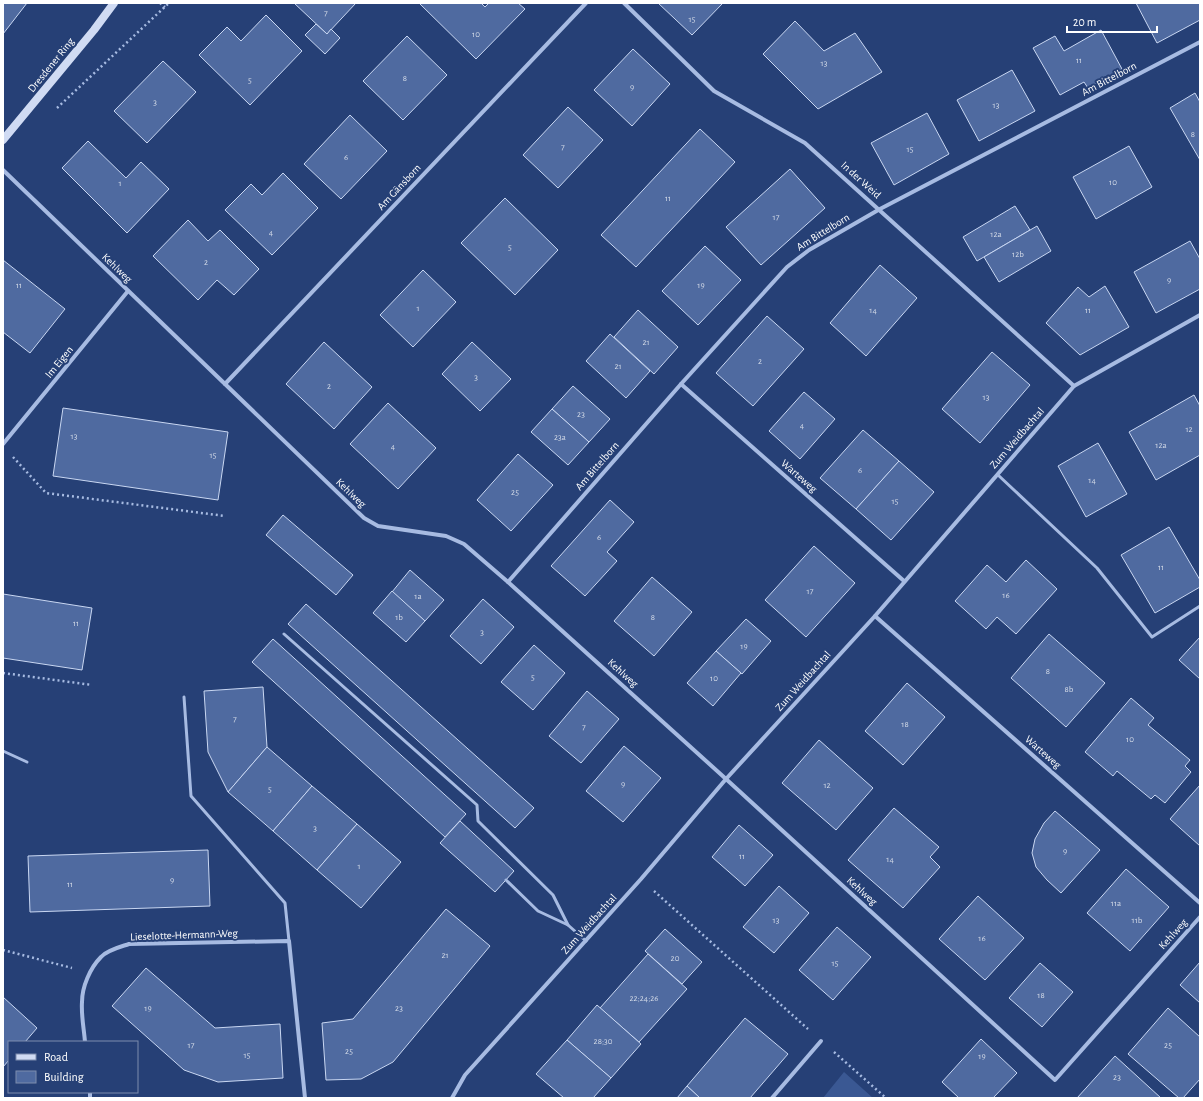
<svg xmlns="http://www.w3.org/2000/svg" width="1203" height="1101" font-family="'Alegreya Sans',sans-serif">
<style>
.green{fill:#3a5893}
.building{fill:#4f6aa0;stroke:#c9d7f2}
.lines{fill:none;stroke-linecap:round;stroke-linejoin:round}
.path{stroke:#a7bbe2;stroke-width:2.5;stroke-dasharray:2 3;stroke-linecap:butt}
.service{stroke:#a7bbe2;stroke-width:3}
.minor{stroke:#a7bbe2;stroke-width:4}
.secondary{stroke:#d0dbf3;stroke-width:8}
.labels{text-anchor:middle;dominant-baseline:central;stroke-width:4;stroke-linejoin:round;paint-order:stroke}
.number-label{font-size:9px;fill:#d3dae7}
.street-label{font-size:11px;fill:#fff;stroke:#264076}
</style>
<rect width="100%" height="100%" fill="#264076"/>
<!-- green -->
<polygon class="green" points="844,1072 873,1098 823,1098"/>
<!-- building -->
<g class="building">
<polygon points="3,3 27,3 3,34"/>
<polygon points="294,3 356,3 327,34"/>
<polygon points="419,3 481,3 485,7 489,3 518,3 525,9 476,59"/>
<polygon points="658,3 723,3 692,35"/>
<polygon points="1136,3 1200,3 1200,20 1157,43"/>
<polygon points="266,15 302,51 250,105 199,55 227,27 241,41"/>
<polygon points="795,21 824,51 855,33 882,72 818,109 763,54"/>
<polygon points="316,24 327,34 331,29 340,38 325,54 305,35"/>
<polygon points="1101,30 1122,69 1088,88 1084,82 1060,95 1033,48 1055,36 1064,51"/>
<polygon points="407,36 447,75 403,120 363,81"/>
<polygon points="633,49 670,84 632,126 594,90"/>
<polygon points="163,61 196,92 147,143 114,111"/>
<polygon points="1012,70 1035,111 979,141 957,100"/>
<polygon points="1195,93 1200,102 1200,160 1170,108"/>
<polygon points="568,107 603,140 558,188 523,155"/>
<polygon points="927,113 949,154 894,185 871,143"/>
<polygon points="350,115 387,151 341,199 304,164"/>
<polygon points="700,129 735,162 636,267 601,235"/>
<polygon points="88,141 126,178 141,162 169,189 127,233 62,168"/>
<polygon points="1129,146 1152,187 1096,219 1073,177"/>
<polygon points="790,169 825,208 761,265 726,227"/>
<polygon points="283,173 318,208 272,255 225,210 251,184 262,195"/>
<polygon points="505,198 558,250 515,295 461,243"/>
<polygon points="1015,206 1030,230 977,261 963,237"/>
<polygon points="188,220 208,241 220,230 259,269 234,295 217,280 198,300 153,256"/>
<polygon points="1037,226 1051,251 999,282 984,257"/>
<polygon points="1190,241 1200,259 1200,289 1156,313 1134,272"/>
<polygon points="705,246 741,280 698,325 662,291"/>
<polygon points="3,260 65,309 30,353 3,332"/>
<polygon points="880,265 917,298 866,356 830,323"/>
<polygon points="423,270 456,302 413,347 380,315"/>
<polygon points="1105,286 1129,327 1080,355 1046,323 1078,287 1089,297"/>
<polygon points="638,310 678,347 654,374 614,337"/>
<polygon points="767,316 804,349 753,406 716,373"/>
<polygon points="610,334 650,371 626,398 586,361"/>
<polygon points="324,342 372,387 334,429 286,384"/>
<polygon points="472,342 511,379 480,411 442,374"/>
<polygon points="992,352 1030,385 980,443 942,409"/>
<polygon points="573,386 610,419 589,442 552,409"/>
<polygon points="804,392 835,419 800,459 769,431"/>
<polygon points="1194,395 1200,406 1200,455 1156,480 1129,432"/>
<polygon points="388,403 436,448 398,489 350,444"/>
<polygon points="63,408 228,432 218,500 53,476"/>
<polygon points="552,409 589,442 568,465 531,432"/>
<polygon points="863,430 899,461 856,509 820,478"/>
<polygon points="1098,443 1127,494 1086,517 1058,466"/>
<polygon points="518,454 553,485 511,531 477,500"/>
<polygon points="899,461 934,492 891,540 856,509"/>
<polygon points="610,500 634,522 607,552 617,561 585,596 551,566"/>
<polygon points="283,515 353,575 336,595 266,535"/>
<polygon points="1169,527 1200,580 1200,587 1155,613 1121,555"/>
<polygon points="814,546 855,583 806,637 765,600"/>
<polygon points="1026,560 1057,589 1016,634 997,617 986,629 955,601 987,565 1006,582"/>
<polygon points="410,570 444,600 425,621 392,592"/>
<polygon points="652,577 692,612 654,656 614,621"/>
<polygon points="392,591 425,621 406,642 373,613"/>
<polygon points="3,594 92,608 82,670 3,658"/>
<polygon points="483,599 514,627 481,664 450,636"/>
<polygon points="306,604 534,808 515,828 288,624"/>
<polygon points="746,619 771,641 742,674 716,651"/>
<polygon points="1049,634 1105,683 1066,727 1011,678"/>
<polygon points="1200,637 1200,679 1179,660"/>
<polygon points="273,639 466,814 445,837 252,662"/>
<polygon points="534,645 565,673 533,710 501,682"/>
<polygon points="716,651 741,673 713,706 687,683"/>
<polygon points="907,683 945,717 903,765 865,731"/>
<polygon points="263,687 267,747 228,792 208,752 204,691"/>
<polygon points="587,691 619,719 581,763 549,736"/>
<polygon points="1131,698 1154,718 1148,725 1190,760 1185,766 1191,772 1165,803 1155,795 1151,799 1117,771 1113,776 1085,752"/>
<polygon points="819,740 873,788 836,830 782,783"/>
<polygon points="624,746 661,778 623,822 586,791"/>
<polygon points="267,747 312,786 273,831 228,792"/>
<polygon points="1200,785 1200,846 1170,819"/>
<polygon points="312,786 357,824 317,870 273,831"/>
<polygon points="894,808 939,847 930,857 940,867 903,908 848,860"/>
<polygon points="1055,811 1100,850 1061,893 1047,880 1036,867 1032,853 1035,839 1044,823"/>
<polygon points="460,821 514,871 495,892 440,843"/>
<polygon points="357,824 401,862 361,908 317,870"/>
<polygon points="739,825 773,855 745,886 712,857"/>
<polygon points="208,850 210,906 30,912 28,856"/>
<polygon points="1126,869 1169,907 1130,951 1087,913"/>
<polygon points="779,886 809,913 774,953 743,927"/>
<polygon points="978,896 1024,938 985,980 939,939"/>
<polygon points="446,909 490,946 393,1062 361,1079 326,1080 322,1023 353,1019"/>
<polygon points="837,927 871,957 833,1000 799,970"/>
<polygon points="665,929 702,962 682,984 645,951"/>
<polygon points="648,954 687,989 639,1042 600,1008"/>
<polygon points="1200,962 1200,1003 1180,985"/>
<polygon points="1040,963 1073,992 1042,1027 1009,998"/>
<polygon points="146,968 215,1028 280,1024 283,1078 218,1082 184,1070 112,1006"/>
<polygon points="3,997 37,1028 25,1042 9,1042 9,1060 3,1067"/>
<polygon points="597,1005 641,1044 611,1078 567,1040"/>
<polygon points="1168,1008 1200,1037 1200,1079 1183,1098 1179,1098 1128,1054"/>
<polygon points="745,1018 788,1054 750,1098 700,1098 687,1086"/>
<polygon points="981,1039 1017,1073 993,1098 959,1098 942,1082"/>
<polygon points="567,1040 611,1078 593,1098 564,1098 536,1074"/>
<polygon points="1115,1056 1161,1098 1077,1098"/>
<polygon points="687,1086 700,1098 677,1098"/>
</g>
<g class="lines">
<!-- path -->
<g class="path">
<polyline points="160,3 165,7"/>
<polyline points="57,108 169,3"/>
<polyline points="13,457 46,493 225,516"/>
<polyline points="3,673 92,685"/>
<polyline points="654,891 808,1029"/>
<polyline points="3,950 72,968"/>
<polyline points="834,1052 886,1098"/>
</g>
<!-- service -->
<g class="service">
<polyline points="998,475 1097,568 1152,637 1200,606"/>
<polyline points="284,634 477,805 478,821 553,895 568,925 586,941"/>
<polyline points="184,697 191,796 285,903 289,941"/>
<polyline points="3,751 27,762"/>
<polyline points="506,880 538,911 568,925"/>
</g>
<!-- minor -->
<g class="minor">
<polyline points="624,3 714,91 805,143 1074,386"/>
<polyline points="3,170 364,518 378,526 446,536 464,544 508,582 726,779 1055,1080 1200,917"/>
<polyline points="225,384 586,3"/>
<polyline points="681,384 904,581"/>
<polyline points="3,444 128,291"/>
<polyline points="508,582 681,384 787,267 809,250 880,209 1200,42"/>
<polyline points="875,616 1200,903"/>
<path d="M85,1042C84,1029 81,1015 82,1002C82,987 90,968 101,957C107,950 120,947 129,944L289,941L305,1098"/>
<polyline points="90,1092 90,1098"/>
<polyline points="452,1098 465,1075 641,879 726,779 875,616 1074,386 1200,315"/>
<polyline points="772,1098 821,1041"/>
</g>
<!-- secondary -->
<polyline class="secondary" points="3,140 94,30 114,3"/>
</g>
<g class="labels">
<!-- number labels -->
<g class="number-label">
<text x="326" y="13">7</text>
<text x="692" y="19">15</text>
<text x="476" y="34">10</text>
<text x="1079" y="60">11</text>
<text x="824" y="63">13</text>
<text x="405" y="78">8</text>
<text x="250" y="80">5</text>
<text x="632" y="87">9</text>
<text x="155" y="102">3</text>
<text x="996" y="105">13</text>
<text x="1193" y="134">8</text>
<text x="563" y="147">7</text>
<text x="910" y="149">15</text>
<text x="346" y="157">6</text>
<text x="1113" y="182">10</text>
<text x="120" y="183">1</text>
<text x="668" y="198">11</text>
<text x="776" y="217">17</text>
<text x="271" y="232">4</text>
<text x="996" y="234">12a</text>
<text x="510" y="247">5</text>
<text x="1018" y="254">12b</text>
<text x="206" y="262">2</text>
<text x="1169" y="280">9</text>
<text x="19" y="285">11</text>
<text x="701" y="285">19</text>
<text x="418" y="308">1</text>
<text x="873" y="310">14</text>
<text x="1088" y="310">11</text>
<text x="646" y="342">21</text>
<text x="760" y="361">2</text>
<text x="618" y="366">21</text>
<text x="476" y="377">3</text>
<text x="329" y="386">2</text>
<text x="986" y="397">13</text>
<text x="581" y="414">23</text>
<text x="802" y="425">4</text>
<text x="1189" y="429">12</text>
<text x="74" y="436">13</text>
<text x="560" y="437">23a</text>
<text x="1161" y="445">12a</text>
<text x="393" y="446">4</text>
<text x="213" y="455">15</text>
<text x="860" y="470">6</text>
<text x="1092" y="480">14</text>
<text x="515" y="492">25</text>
<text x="895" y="501">15</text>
<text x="599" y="537">6</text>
<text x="1161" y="567">11</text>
<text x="810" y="591">17</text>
<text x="1006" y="595">16</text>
<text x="418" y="596">1a</text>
<text x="399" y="617">1b</text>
<text x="653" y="617">8</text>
<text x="76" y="623">11</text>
<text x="482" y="632">3</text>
<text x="744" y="646">19</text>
<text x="1048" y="671">8</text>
<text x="533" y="677">5</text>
<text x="714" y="678">10</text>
<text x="1069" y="689">8b</text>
<text x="235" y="719">7</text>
<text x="905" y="724">18</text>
<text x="584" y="727">7</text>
<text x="1130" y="739">10</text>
<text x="623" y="784">9</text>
<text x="827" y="785">12</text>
<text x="270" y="789">5</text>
<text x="315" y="828">3</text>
<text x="1065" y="851">9</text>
<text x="742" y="856">11</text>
<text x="890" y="859">14</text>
<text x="359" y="866">1</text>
<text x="172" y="880">9</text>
<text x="70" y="884">11</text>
<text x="1116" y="903">11a</text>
<text x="776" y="920">13</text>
<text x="1137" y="920">11b</text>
<text x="982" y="938">16</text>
<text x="445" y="955">21</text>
<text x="675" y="958">20</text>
<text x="835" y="963">15</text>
<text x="1041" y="995">18</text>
<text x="644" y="998">22;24;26</text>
<text x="148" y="1008">19</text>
<text x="399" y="1008">23</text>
<text x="603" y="1041">28;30</text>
<text x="191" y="1045">17</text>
<text x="1168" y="1045">25</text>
<text x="349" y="1051">25</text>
<text x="247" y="1055">15</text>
<text x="982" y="1056">19</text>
<text x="1117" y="1077">23</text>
</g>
<!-- street labels -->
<g class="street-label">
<text transform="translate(51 65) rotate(-51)">Dresdener Ring</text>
<text transform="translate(1109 79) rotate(-28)">Am Bittelborn</text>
<text transform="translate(861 180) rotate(42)">In der Weid</text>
<text transform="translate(399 187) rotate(-47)">Am Gänsborn</text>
<text transform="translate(823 232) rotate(-32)">Am Bittelborn</text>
<text transform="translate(117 268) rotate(44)">Kehlweg</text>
<text transform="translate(59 362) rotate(-51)">Im Eigen</text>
<text transform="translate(1017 438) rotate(-49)">Zum Weidbachtal</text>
<text transform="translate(597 466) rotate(-49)">Am Bittelborn</text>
<text transform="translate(799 476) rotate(41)">Warteweg</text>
<text transform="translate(351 493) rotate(44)">Kehlweg</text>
<text transform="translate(623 673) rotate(42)">Kehlweg</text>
<text transform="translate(803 681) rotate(-48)">Zum Weidbachtal</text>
<text transform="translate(1043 752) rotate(41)">Warteweg</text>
<text transform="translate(862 891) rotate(42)">Kehlweg</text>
<text transform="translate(589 924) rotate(-48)">Zum Weidbachtal</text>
<text transform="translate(1173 934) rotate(-48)">Kehlweg</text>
<text transform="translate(184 935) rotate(-2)">Lieselotte-Hermann-Weg</text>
</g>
</g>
<!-- border -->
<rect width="1203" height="1101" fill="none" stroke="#ffffff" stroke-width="8"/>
<!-- legend -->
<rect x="8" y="1041" width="130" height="52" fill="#264076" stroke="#7d8cad"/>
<rect x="16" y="1054" width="20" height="6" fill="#d0dbf3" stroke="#7d8cad"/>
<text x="44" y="1061" font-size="12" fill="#ffffff">Road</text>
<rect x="16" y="1071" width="20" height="12" fill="#4f6aa0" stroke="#7d8cad"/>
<text x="44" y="1081" font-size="12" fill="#ffffff">Building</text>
<!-- scale -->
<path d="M1067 26v6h90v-6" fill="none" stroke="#ffffff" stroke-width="2"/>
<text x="1073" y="26" font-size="12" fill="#ffffff" stroke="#264076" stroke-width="3" paint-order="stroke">20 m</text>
</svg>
